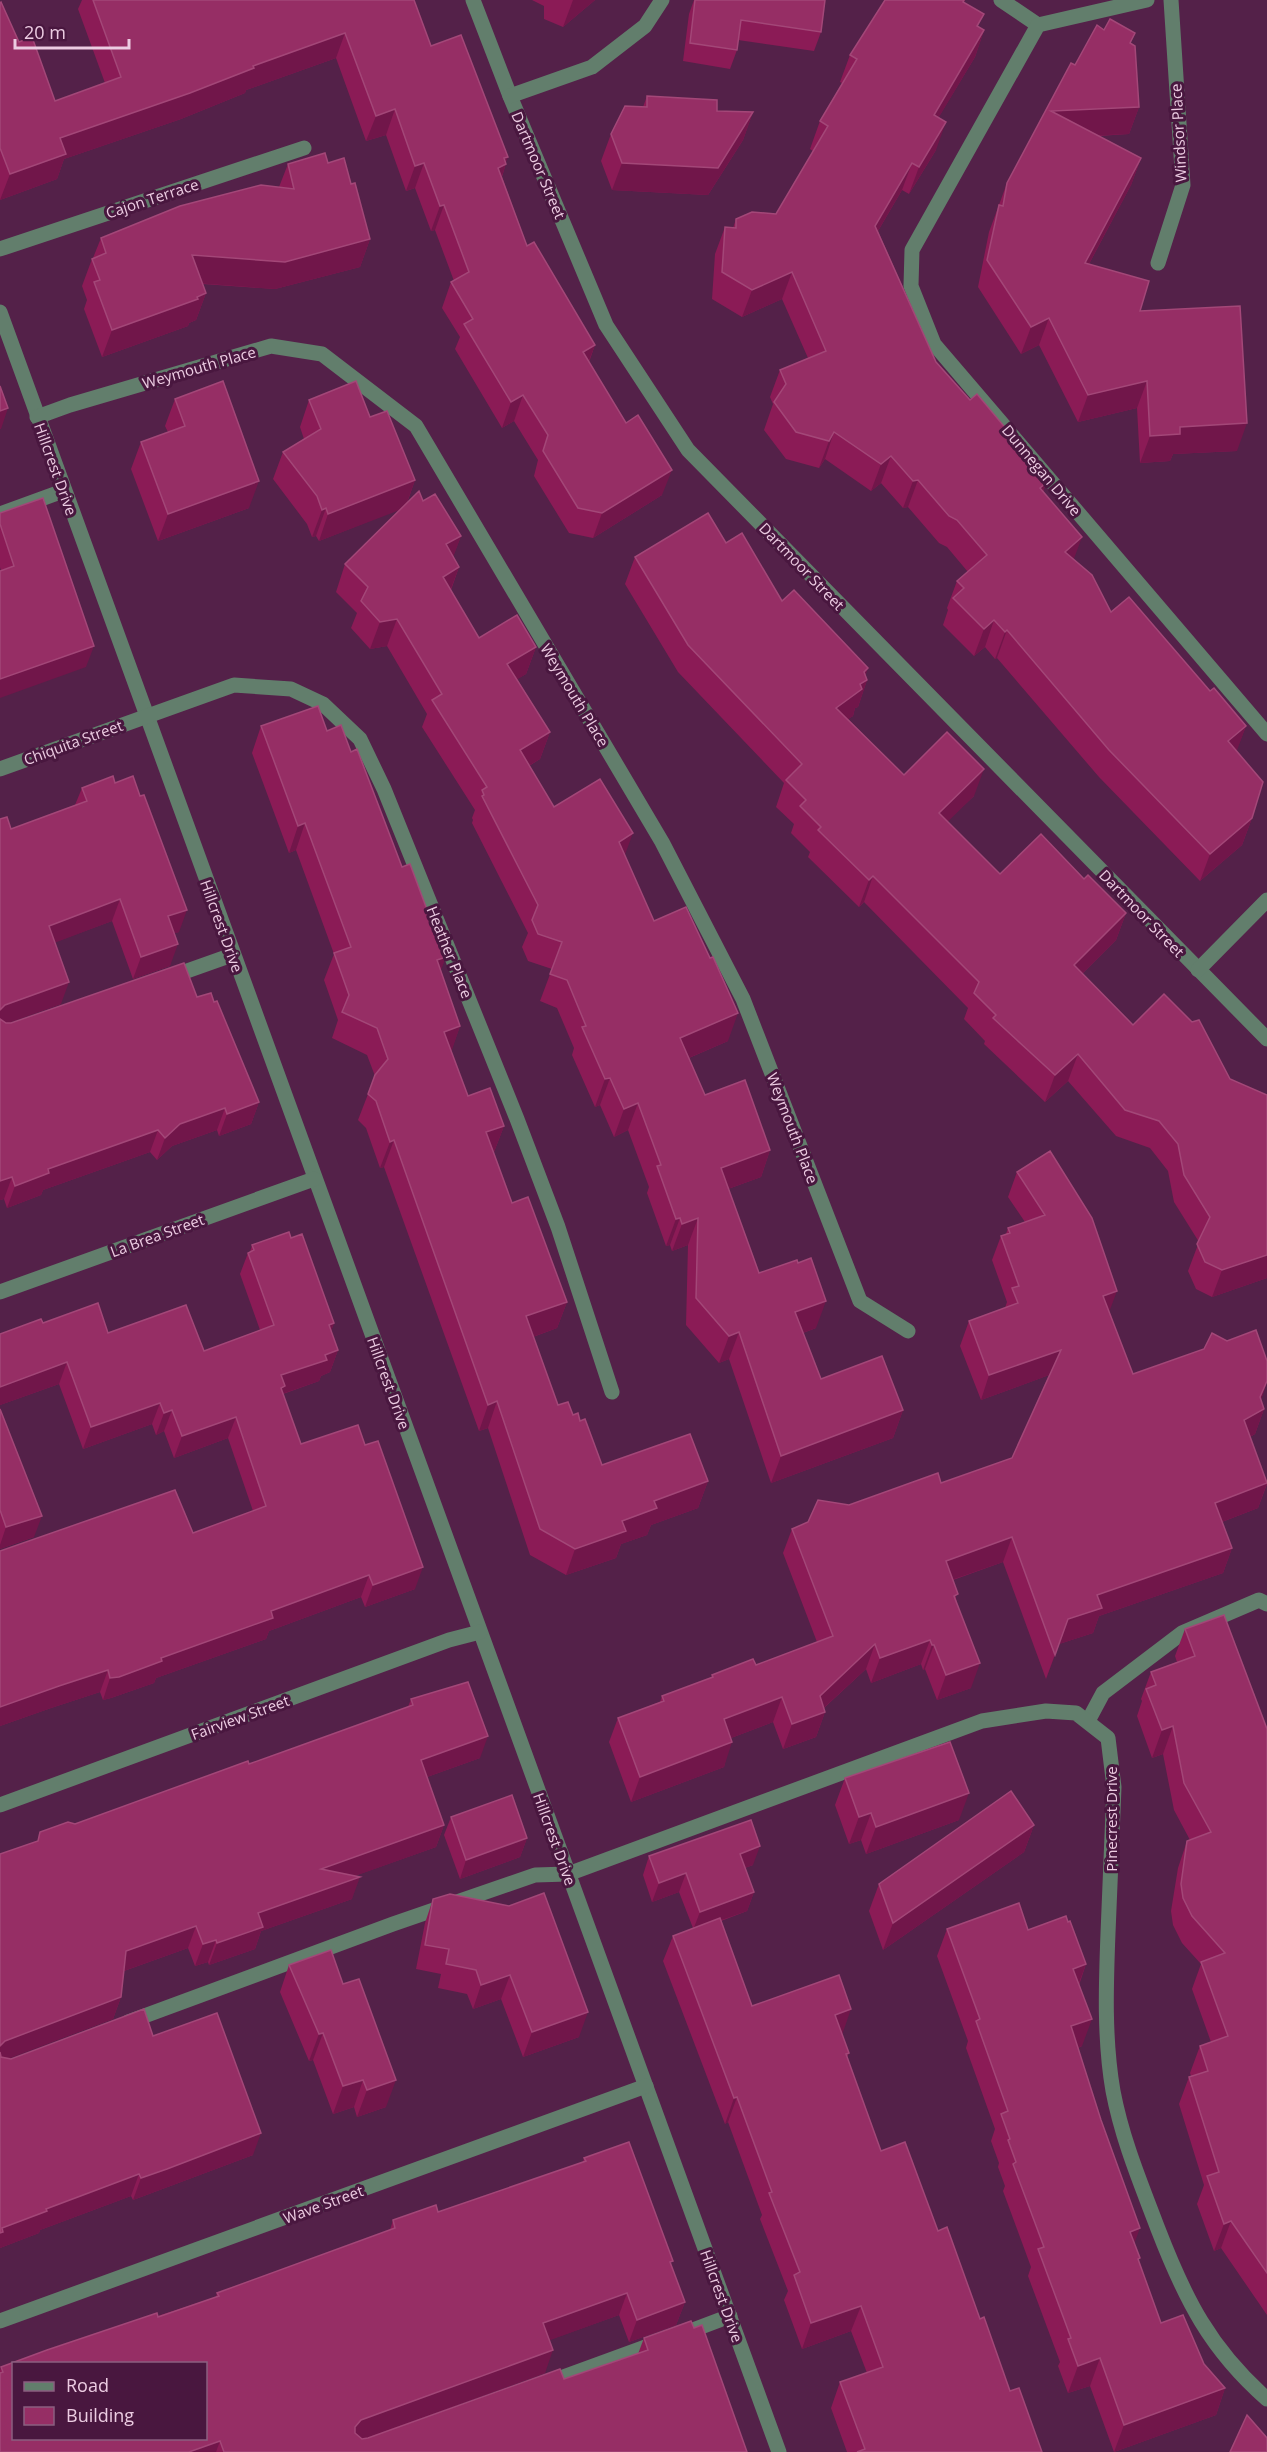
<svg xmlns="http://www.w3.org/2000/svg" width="1267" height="2452" font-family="'Open Sans',sans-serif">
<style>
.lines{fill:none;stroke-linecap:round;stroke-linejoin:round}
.minor{stroke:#627e6c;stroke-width:15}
.wall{fill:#8b1b56}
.shaded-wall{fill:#71164a}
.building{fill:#962e65;stroke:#a34778;stroke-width:1.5;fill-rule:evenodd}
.labels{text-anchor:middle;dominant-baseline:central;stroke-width:6;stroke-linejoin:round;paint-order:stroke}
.street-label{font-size:15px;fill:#eccce2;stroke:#49173f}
</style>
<rect width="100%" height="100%" fill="#542149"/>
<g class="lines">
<!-- minor -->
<g class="minor">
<polyline points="473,0 510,96 606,325 688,450 1267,1039"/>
<polyline points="1001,0 1038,25"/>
<polyline points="1147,0 1038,25 912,250 911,286 934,344 1267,734"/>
<polyline points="510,96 592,67 645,26 662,0"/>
<polyline points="0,249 304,148"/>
<polyline points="1158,263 1183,185 1171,0"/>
<polyline points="0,312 779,2452"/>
<polyline points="37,417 70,405 271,346 322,354 416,426 662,842 743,999 860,1301 908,1331"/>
<polyline points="0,514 63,491"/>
<polyline points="0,769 234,685 291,689 323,704 360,739 384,789 517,1119 558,1227 612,1392"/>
<polyline points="1198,970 1267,900"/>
<polyline points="170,977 232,955"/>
<polyline points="0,1292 314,1179"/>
<polyline points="1088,1721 1103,1693 1182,1633 1259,1600 1267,1604"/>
<polyline points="0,1805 449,1640 480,1632"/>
<path d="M128,2022L393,1924L535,1875L568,1874L982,1721L1046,1711L1076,1713L1108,1738L1114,1787C1112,1836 1110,1884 1108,1933C1106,1985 1104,2039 1113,2091C1122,2139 1141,2184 1158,2229C1185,2299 1210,2349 1267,2399"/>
<polyline points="0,2321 646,2086"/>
<polyline points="685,2333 730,2316"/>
<polyline points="544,2384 659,2342"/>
</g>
</g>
<!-- wall -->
<g class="wall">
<polygon points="82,0 414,0 431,46 506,163 502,177 527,246 595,345 589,362 662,495 593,538 569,533 534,476 538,460 514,421 502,428 455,349 460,337 442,308 451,282 454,281 435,230 431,231 415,188 406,191 386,135 366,141 336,58 246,90 245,93 181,119 64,159 57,179 0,200 0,3 19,42 55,101 105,83 78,9"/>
<polygon points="532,0 595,0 563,27 544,19 544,6"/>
<polygon points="694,0 825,0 821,32 814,51 738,40 737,50 730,69 683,61 689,14"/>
<polygon points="885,0 965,0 964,2 979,27 984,30 975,57 938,118 936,150 909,194 902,190 878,231 936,362 970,400 1008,431 1006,437 1046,483 1043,492 1074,560 1111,612 1210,691 1246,726 1236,751 1252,818 1242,845 1200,881 1099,777 997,658 995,659 985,647 974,656 943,625 948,610 947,608 957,581 968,572 947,547 939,543 908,507 903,508 881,483 871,491 825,459 819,468 786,459 764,430 773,404 770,397 780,370 808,358 782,299 742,317 712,299 715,254 725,227 733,228 736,219 776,214 813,151 810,149 820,121 842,83 840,82 850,55"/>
<polygon points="1131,44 1139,107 1129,134 1098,136 1141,158 1131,185 1089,264 1140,311 1237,451 1173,454 1170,461 1140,463 1137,408 1078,422 1039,345 1021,354 978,287 989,232 1007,183 1075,65"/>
<polygon points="647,96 717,111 753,112 743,140 708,195 612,190 601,161 611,134 643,107"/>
<polygon points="328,163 351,184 370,239 360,267 275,289 203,284 206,293 196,320 189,323 188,326 102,357 84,309 87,300 82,286 92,259 93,258 101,238 279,187 288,164"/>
<polygon points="175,399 249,508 158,541 131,469 141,442 168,432 165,426"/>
<polygon points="309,400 370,417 415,480 407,503 423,501 461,536 453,556 459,567 451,590 479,638 536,647 526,674 517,679 550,732 540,759 529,766 554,807 625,856 654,921 728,1041 689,1058 705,1095 770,1150 761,1177 728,1189 759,1273 816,1328 803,1333 821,1379 903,1410 893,1438 771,1483 729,1359 719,1363 686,1325 688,1245 672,1251 670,1245 666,1246 647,1193 649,1187 628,1130 614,1137 600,1105 595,1107 572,1055 574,1048 557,1008 540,1001 552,969 528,961 522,947 528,933 472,823 473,820 472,818 475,810 422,727 427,714 387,646 370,649 351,628 357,613 336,592 345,564 400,509 319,541 316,536 312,537 307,524 273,479 283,452 304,439 300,427"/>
<polygon points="0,513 86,667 1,571 0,567"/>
<polygon points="726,543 782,601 865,676 867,680 858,707 855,708 853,716 848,719 904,775 974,796 947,821 1000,874 1084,879 1126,913 1116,940 1082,974 1133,1025 1230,1079 1267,1095 1267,1278 1212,1297 1196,1289 1188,1271 1199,1242 1174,1202 1168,1171 1150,1148 1116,1136 1068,1081 1045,1102 984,1044 985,1041 964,1019 968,1008 864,902 859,907 808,857 810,852 791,833 794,824 776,807 784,783 678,672 625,584 635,557"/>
<polygon points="261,726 327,731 351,752 441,971 460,1026 451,1051 468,1096 504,1126 494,1152 493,1153 512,1203 567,1302 557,1328 533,1337 558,1405 580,1421 602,1465 708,1481 698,1508 651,1525 647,1535 621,1544 616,1558 566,1575 530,1555 488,1428 479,1431 384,1167 380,1168 366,1128 358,1120 375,1076 367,1055 332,1038 338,1020 324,980 334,954 296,850 289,853 252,753"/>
<polygon points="115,783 179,932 174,933 170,966 133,979 112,921 55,942 61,1004 7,1023 197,997 214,1002 259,1102 251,1124 219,1136 217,1130 172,1146 157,1160 150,1152 43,1190 41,1195 7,1208 4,1199 0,1200 0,819 11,829 75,805 82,788"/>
<polygon points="1017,1172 1109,1311 1133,1374 1267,1361 1267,1382 1261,1399 1264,1409 1255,1434 1250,1437 1267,1482 1267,1484 1258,1508 1222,1522 1232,1548 1223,1573 1099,1616 1093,1633 1059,1644 1046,1679 1003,1562 953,1580 971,1688 937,1700 925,1669 923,1670 921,1664 871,1683 866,1669 824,1708 825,1712 816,1737 783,1749 773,1722 731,1738 724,1767 631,1802 609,1742 618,1718 660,1702 662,1696 711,1678 712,1675 756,1665 817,1642 783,1553 792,1529 849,1505 941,1483 1012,1458 1049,1375 981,1400 960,1346 969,1321 1005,1308 1007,1302 992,1260 1001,1236 1006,1234 1008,1228 1025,1222 1008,1197"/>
<polygon points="291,1238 334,1323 331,1331 338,1350 330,1372 321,1376 319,1381 283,1394 301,1444 415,1589 365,1607 361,1597 269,1631 266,1639 156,1678 154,1683 111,1698 103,1700 100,1692 51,1708 0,1726 0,1551 193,1533 253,1511 228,1438 174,1458 164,1431 156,1435 152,1424 83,1449 59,1384 0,1405 0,1334 43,1323 108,1333 204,1351 260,1330 240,1274 248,1253 250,1252 252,1245"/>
<polygon points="0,1409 34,1537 0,1549"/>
<polygon points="1185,1629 1267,1729 1267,2315 1221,2248 1214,2251 1197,2204 1204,2185 1179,2104 1189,2077 1191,2076 1190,2073 1200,2046 1211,2042 1192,1989 1201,1964 1182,1943 1173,1925 1171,1911 1178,1868 1187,1841 1190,1840 1174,1810 1163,1754 1152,1758 1137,1716 1142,1701 1141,1699 1151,1672 1177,1662 1175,1656"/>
<polygon points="411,1699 480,1758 427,1777 444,1825 436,1847 354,1876 352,1899 261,1931 255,1949 209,1965 208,1962 195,1966 188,1948 124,1971 121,1997 113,2019 8,2058 11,2059 153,2036 253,2155 133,2200 131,2196 40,2230 39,2233 0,2248 0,1854 37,1841 75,1824 249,1764 408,1707"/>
<polygon points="845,1778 959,1820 866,1854 861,1840 849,1844 835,1805"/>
<polygon points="451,1817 527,1838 520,1857 460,1879 444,1835"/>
<polygon points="1034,1825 1024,1852 883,1950 869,1911 879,1884"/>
<polygon points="649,1856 753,1865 745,1868 754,1892 747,1911 721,1921 752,2006 842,2035 849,2053 847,2057 881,2151 938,2231 980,2319 1010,2391 1042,2452 847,2452 831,2408 840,2382 867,2373 851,2331 802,2349 784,2300 788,2291 760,2219 762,2215 728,2122 725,2124 663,1961 673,1936 693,1928 679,1892 652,1902 643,1875"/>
<polygon points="433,1899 579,2037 523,2057 501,1999 473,2009 467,1994 438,1988 441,1974 416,1969 425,1923"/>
<polygon points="1068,1922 1086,1964 1079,1985 1082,2046 1078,2048 1134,2244 1139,2262 1161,2323 1204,2364 1225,2388 1216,2415 1114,2452 1090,2386 1068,2393 1058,2366 1060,2362 1028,2276 1031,2267 1003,2191 1005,2186 998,2167 999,2163 991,2141 995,2129 966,2048 968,2041 937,1956 947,1929 1028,1930"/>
<polygon points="289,1965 343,1984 386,2107 357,2117 354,2107 333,2114 313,2060 309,2061 280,1992"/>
<polygon points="584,2158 671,2266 685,2302 676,2325 629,2342 619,2315 549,2340 545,2373 364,2439 368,2438 564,2379 638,2354 644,2338 747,2452 0,2452 0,2370 1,2367 216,2297 217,2293 390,2230 393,2220 438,2212 583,2162"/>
</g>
<!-- shaded-wall -->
<g class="shaded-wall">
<polygon points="573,0 595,0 563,27"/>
<polygon points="984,30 975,57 924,142 934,115"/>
<polygon points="345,33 336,58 246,90 245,93 181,119 64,159 57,179 0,200 10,174 60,138 253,66"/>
<polygon points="1139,107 1129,134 1041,138 1051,111"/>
<polygon points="395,109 386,135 366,141 376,116"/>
<polygon points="753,112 743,140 708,195 612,190 622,163"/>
<polygon points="946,122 936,150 909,194 919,167"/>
<polygon points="508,157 505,165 506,164 497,190 498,168 504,158"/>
<polygon points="1141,158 1131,185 1075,290 1085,263"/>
<polygon points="424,163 415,188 406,191 415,166"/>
<polygon points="912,163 902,190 865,253 875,226"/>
<polygon points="444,205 435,230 431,231 440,206"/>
<polygon points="370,239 360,267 275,289 182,282 192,255"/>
<polygon points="792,272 782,299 742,317 752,290"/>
<polygon points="206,293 196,320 189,323 188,326 102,357 112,330"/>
<polygon points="1049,318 1039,345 1021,354 1031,327"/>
<polygon points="595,345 585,371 583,352"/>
<polygon points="1147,381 1137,408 1078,422 1088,395"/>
<polygon points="523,395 514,421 502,428 511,402"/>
<polygon points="8,408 1,429 0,429 0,411"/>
<polygon points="1247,423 1237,451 1173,454 1170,461 1140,463 1150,436 1180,427"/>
<polygon points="834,432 825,459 819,468 829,441"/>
<polygon points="891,456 881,483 871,491 881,464"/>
<polygon points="672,470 662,495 593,538 602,513"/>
<polygon points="415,480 405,508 319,541 328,514"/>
<polygon points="918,480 908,507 903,508 913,481"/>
<polygon points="259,481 249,508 158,541 168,514"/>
<polygon points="1046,483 1036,510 1040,488"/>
<polygon points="326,508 316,536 312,537 322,510"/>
<polygon points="461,536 451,563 446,544"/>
<polygon points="1082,537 1072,564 1065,552"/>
<polygon points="459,567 449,594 443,577"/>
<polygon points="397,619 387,646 370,649 380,622"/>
<polygon points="994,620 985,647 974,656 984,629"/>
<polygon points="1007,630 997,658 995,659 1005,632"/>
<polygon points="94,646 86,667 0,698 0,679"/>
<polygon points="536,647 526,674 498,691 507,664"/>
<polygon points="868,668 863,683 867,680 858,707 855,708 853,716 826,735 836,708 864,672"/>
<polygon points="1246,726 1236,753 1228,741"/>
<polygon points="550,732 540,759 510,777 520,750"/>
<polygon points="984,769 974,796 929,840 939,813"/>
<polygon points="1252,818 1242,845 1200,881 1210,854"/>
<polygon points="305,823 296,850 289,853 298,826"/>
<polygon points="633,833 623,860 619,842"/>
<polygon points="873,876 864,902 859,907 869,880"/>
<polygon points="120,899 112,921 41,948 49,926"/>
<polygon points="187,910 179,932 160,938 168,916"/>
<polygon points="1126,913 1116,940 1064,992 1074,965"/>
<polygon points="178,944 170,966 133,979 141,957"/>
<polygon points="446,957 436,983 437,960"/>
<polygon points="69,982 61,1004 0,1026 0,1010 5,1005"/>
<polygon points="738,1013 728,1041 670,1066 680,1038"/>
<polygon points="460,1026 451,1053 444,1032"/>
<polygon points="1078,1054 1068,1081 1045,1102 1055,1075"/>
<polygon points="610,1078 600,1105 595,1107 605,1079"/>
<polygon points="259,1102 251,1124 219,1136 227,1114"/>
<polygon points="638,1103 628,1130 614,1137 624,1109"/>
<polygon points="225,1108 217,1130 172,1146 157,1160 165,1138 180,1124"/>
<polygon points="504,1126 494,1152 476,1159 486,1132"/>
<polygon points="158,1130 150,1152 43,1190 41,1195 7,1208 15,1186 48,1169"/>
<polygon points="394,1140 384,1167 380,1168 390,1142"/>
<polygon points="770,1150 761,1177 711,1195 721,1168"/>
<polygon points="12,1177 4,1199 0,1200 0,1181"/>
<polygon points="680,1218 670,1245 666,1246 676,1219"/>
<polygon points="698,1218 688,1245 672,1251 682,1224"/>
<polygon points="1267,1255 1267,1278 1212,1297 1222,1270"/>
<polygon points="1117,1291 1108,1315 1103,1296"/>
<polygon points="826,1301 816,1328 786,1339 795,1312"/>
<polygon points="567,1302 557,1328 516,1343 526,1316"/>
<polygon points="334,1323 326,1345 329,1325"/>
<polygon points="739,1332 729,1359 719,1363 729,1336"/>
<polygon points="338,1350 330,1372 321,1376 319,1381 282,1394 273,1410 281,1375 325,1355"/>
<polygon points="1061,1350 1052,1374 981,1400 989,1375"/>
<polygon points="67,1362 59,1384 0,1405 0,1387"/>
<polygon points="1267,1381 1262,1397 1254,1415 1264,1409 1255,1434 1235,1445 1244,1420 1260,1397"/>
<polygon points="497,1401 488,1428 479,1431 488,1405"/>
<polygon points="160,1403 152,1424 83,1449 91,1427"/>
<polygon points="172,1410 164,1431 156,1435 164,1413"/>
<polygon points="903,1410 893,1438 771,1483 781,1456"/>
<polygon points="236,1417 228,1438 174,1458 182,1436"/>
<polygon points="708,1481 698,1508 651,1525 647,1535 621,1544 616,1558 566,1575 575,1549 654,1501"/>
<polygon points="1267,1483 1258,1508 1206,1528 1215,1503"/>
<polygon points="42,1516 34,1537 0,1549 0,1545 6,1527"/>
<polygon points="1012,1537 1003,1562 937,1585 946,1561"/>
<polygon points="1232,1548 1223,1573 1099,1616 1093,1633 1059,1644 1046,1679 1068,1619 1097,1595"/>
<polygon points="423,1567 415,1589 365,1607 373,1585"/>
<polygon points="369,1575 361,1597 269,1631 266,1639 156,1678 154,1683 111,1698 103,1700 110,1678 271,1611"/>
<polygon points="930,1640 921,1664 871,1683 880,1658"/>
<polygon points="875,1644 866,1669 816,1715 825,1712 816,1737 783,1749 792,1724 820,1696"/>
<polygon points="932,1645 934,1645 925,1669 923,1670"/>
<polygon points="980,1663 971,1688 937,1700 946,1675"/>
<polygon points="108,1670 100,1692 51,1708 0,1726 0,1707 59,1686"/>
<polygon points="782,1697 773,1722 715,1744 724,1719"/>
<polygon points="1173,1726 1163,1754 1152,1758 1162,1730"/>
<polygon points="488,1736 480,1758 413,1782 421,1760"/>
<polygon points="732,1742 724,1767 631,1802 640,1777"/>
<polygon points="969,1793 959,1820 866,1854 876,1827"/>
<polygon points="871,1813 861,1840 849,1844 859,1817"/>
<polygon points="444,1825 436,1847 313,1891 321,1869"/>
<polygon points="1034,1825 1024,1852 883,1950 893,1923"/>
<polygon points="527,1838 520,1857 460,1879 466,1860"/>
<polygon points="760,1846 753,1865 733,1872 740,1854"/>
<polygon points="686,1873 679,1892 652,1902 659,1883"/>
<polygon points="360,1877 352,1899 261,1931 255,1949 209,1965 217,1943 258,1913"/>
<polygon points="754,1892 747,1911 693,1930 700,1912"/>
<polygon points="196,1926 188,1948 118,1973 126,1951"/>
<polygon points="216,1940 208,1962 195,1966 203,1944"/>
<polygon points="1086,1964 1076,1991 1073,1969"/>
<polygon points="510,1975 501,1999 473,2009 481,1985"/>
<polygon points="121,1997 113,2019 0,2062 0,2046 5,2041"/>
<polygon points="851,2009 842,2035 835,2015"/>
<polygon points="588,2012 579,2037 523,2057 532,2032"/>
<polygon points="1092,2019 1082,2046 1062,2054 1071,2026"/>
<polygon points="323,2033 313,2060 309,2061 319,2034"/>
<polygon points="363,2080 354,2107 333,2114 343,2086"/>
<polygon points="396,2080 386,2107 357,2117 367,2090"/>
<polygon points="737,2097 728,2122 725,2124 734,2098"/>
<polygon points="261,2133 253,2155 133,2200 141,2178"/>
<polygon points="139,2174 131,2196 40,2230 39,2233 0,2248 0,2233 2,2228 46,2209"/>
<polygon points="1231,2221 1221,2248 1214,2251 1224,2224"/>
<polygon points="1140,2228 1130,2255 1130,2232"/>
<polygon points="627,2293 619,2315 534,2346 543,2323"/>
<polygon points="685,2302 676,2325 629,2342 637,2320"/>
<polygon points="861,2306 851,2331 802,2349 811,2323"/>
<polygon points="553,2350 545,2373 353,2443 355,2427 361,2420"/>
<polygon points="1100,2358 1090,2386 1068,2393 1078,2366"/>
<polygon points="1225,2388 1216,2415 1114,2452 1124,2425"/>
<polygon points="220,2441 216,2452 189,2452"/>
</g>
<!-- building -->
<g class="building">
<polygon points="93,0 414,0 431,46 461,35 508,157 504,158 506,164 498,168 527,246 534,242 595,345 583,352 626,423 638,415 672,470 602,513 578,508 543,451 548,435 523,395 511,402 464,324 473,319 451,282 469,272 444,205 440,206 424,163 415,166 395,109 376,116 345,33 253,66 254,68 190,93 60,138 66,154 10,174 0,148 0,3 1,2 19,42 32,37 55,101 121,77"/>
<polygon points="695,0 825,0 821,32 741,20 737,50 690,43"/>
<polygon points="885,0 964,0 963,2 984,14 977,26 984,30 934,115 946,122 919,167 912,163 875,226 936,362 970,400 977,394 1008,431 1004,434 1046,483 1040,488 1082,537 1065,552 1092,575 1111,612 1129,597 1210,691 1214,688 1246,726 1228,741 1263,782 1252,818 1210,854 1109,750 1007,630 1005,632 994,620 984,629 953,598 964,588 957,581 987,555 957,520 949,516 918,480 913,481 891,456 881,464 834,432 829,441 796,432 774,402 786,384 780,370 826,351 792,272 752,290 722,272 725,227 736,228 736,219 752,212 776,214 828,126 820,121 857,59 850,55"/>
<polygon points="1110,19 1135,33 1130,43 1135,46 1139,107 1051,111 1141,158 1085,263 1149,281 1140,311 1240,306 1247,423 1180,427 1180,434 1150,436 1147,381 1088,395 1049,318 1031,327 987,260 999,205 1003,206 1007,183 1071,63 1075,65 1097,25 1104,30"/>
<polygon points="647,96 717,100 717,111 753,112 718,168 622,163 611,134 625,106 647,107"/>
<polygon points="325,153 328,163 344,158 351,184 355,183 370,239 285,262 192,255 206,293 197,297 198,299 112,330 94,282 100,280 92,259 106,253 101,238 180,206 261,185 294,189 288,164"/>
<polygon points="223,381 259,481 168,514 141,442 185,426 175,399"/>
<polygon points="356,381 370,417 387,411 415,480 328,514 326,508 322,510 317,496 283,452 321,429 309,400"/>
<polygon points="0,386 8,408 0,411"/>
<polygon points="419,491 423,501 435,494 461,536 446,544 459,567 443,577 479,638 517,615 536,647 507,664 550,732 520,750 554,807 600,779 633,833 619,842 654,921 686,907 710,958 713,957 738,1013 680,1038 705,1095 745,1080 770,1150 721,1168 759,1273 797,1260 798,1263 811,1258 826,1301 795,1312 821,1379 882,1356 903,1410 781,1456 739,1332 729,1336 696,1298 698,1218 682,1224 680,1218 676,1219 657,1166 661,1165 638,1103 624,1109 610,1078 605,1079 582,1027 586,1026 567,980 550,974 562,942 538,934 532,920 538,905 482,796 484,795 482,790 487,787 432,700 442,694 397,619 380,622 361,601 368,587 345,564"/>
<polygon points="43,498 94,646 0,679 0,571 14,566 0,524 0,513"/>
<polygon points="708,513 726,543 742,533 782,601 794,590 868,668 864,672 867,680 860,684 862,689 836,708 904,775 947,732 984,769 939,813 1000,874 1041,834 1084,879 1088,875 1126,913 1074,965 1133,1025 1164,994 1192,1022 1199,1020 1230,1079 1267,1095 1267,1255 1222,1270 1205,1262 1197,1244 1210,1217 1184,1175 1178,1144 1159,1121 1125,1110 1078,1054 1055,1075 993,1018 996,1015 974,993 979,982 873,876 869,880 818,830 821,827 800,806 806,800 786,780 802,764 688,645 635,557"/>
<polygon points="318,706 327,731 341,725 351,752 357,749 402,867 410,864 429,915 431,914 446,957 437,960 460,1026 444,1032 468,1096 490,1088 504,1126 486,1132 512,1203 528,1197 567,1302 526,1316 558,1405 568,1402 573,1415 578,1413 580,1421 585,1419 602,1465 690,1434 708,1481 654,1501 657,1508 622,1521 626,1531 575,1549 540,1529 497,1401 488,1405 394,1140 390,1142 376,1101 368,1094 375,1075 388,1059 377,1028 342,1012 349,995 334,953 351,947 305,823 298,826 261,726"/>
<polygon points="113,776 115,783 133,776 140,796 144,795 187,910 168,916 178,944 141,957 120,899 49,926 69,982 5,1005 0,1010 0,819 7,817 11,829 87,801 82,788"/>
<polygon points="184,963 197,997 211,993 214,1002 217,1001 259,1102 227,1114 225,1108 180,1124 165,1138 158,1130 48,1169 49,1173 15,1186 12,1177 0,1181 0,1019 6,1023 11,1023"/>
<polygon points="1050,1151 1092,1218 1117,1291 1103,1296 1133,1374 1204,1349 1212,1333 1227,1341 1256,1330 1267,1361 1267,1381 1260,1397 1264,1409 1244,1420 1267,1483 1215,1503 1232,1548 1097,1595 1102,1608 1068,1619 1055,1655 1012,1537 946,1561 958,1594 954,1596 980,1663 946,1675 934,1645 932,1645 930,1640 880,1658 875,1644 820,1696 825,1712 792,1724 782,1697 724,1719 732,1742 640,1777 618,1718 664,1701 662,1696 713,1677 712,1675 753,1659 756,1665 833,1636 792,1529 808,1522 818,1500 849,1505 938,1473 941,1483 1012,1458 1061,1350 989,1375 969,1321 1018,1303 1012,1288 1019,1286 1001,1236 1010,1233 1008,1228 1045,1215 1017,1172"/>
<polygon points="289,1232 291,1238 302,1234 334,1323 329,1325 338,1350 325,1355 327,1360 281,1375 285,1386 281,1388 301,1444 358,1425 365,1445 378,1441 423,1567 373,1585 369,1575 271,1611 273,1618 161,1658 162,1661 119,1677 110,1678 108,1670 59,1686 0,1707 0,1551 175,1490 193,1533 266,1506 236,1417 182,1436 172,1410 164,1413 160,1403 91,1427 67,1362 0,1387 0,1334 41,1319 43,1323 98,1303 108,1333 186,1305 204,1351 274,1325 248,1253 254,1250 252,1245"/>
<polygon points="0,1409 42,1516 6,1527 0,1510"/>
<polygon points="1224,1615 1267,1729 1267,2273 1231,2221 1224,2224 1207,2176 1219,2172 1189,2077 1208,2071 1200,2046 1228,2036 1201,1962 1225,1953 1192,1916 1183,1898 1181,1884 1187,1841 1211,1832 1184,1783 1173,1726 1162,1730 1146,1689 1156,1685 1151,1672 1195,1656 1185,1629"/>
<polygon points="468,1682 488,1736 421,1760 444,1825 321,1869 360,1877 258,1913 263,1927 217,1943 216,1940 203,1944 196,1926 126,1951 121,1997 5,2041 0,2046 0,1854 38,1841 40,1832 68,1822 75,1824 248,1761 249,1764 291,1749 413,1705 411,1699"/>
<polygon points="950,1742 969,1793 876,1827 871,1813 859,1817 845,1778"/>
<polygon points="1011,1791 1034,1825 893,1923 879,1884"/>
<polygon points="512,1795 527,1838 466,1860 451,1817"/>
<polygon points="751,1820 760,1846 740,1854 754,1892 700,1912 686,1873 659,1883 649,1856"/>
<polygon points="544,1893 588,2012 532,2032 510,1975 481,1985 476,1970 446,1964 449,1949 425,1945 433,1899 450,1894 509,1906"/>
<polygon points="1019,1903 1028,1930 1066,1916 1068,1922 1070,1921 1086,1964 1073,1969 1092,2019 1071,2026 1101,2120 1140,2228 1130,2232 1140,2258 1138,2259 1161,2323 1183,2315 1204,2364 1225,2388 1124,2425 1100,2358 1078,2366 1068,2339 1071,2338 1038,2249 1044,2247 1013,2164 1016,2162 1008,2140 1010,2139 1001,2114 1008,2111 976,2021 980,2019 947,1929"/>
<polygon points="720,1918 752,2006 839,1975 851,2009 835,2015 849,2053 846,2054 881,2151 905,2142 938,2231 947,2227 980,2319 984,2317 1010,2391 1019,2388 1042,2452 857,2452 865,2449 840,2382 883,2367 861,2306 811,2323 794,2275 800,2272 769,2193 772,2192 737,2097 734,2098 673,1936"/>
<polygon points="331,1950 343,1984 359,1979 396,2080 367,2090 363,2080 343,2086 323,2033 319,2034 289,1965"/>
<polygon points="144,2009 153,2036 217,2013 261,2133 167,2169 141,2178 139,2174 46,2209 47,2211 2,2228 3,2232 0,2233 0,2052 1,2057 11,2059"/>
<path d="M629,2142L673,2261L670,2262L685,2302L637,2320L627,2293L543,2323L553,2350L361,2420L355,2427V2433L362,2439L368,2438L560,2369L564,2379L648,2350L644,2338L691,2321L694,2328L702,2325L747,2452H224L220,2441L189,2452H0V2373L3,2372L1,2367L47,2350L157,2313L158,2317L219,2296L217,2293L395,2228L393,2220L436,2205L438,2212L586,2161L584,2158ZM14,2364H206V2439H14Z"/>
<polygon points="1247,2415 1267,2438 1267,2452 1230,2452"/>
</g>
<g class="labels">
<!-- street labels -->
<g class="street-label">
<text transform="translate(1178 133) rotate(-93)">Windsor Place</text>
<text transform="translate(539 165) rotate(67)">Dartmoor Street</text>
<text transform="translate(152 198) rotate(-18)">Cajon Terrace</text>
<text transform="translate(199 367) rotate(-16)">Weymouth Place</text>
<text transform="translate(56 469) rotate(70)">Hillcrest Drive</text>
<text transform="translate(1042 470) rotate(50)">Dunnegan Drive</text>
<text transform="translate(802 566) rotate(46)">Dartmoor Street</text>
<text transform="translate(575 695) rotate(59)">Weymouth Place</text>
<text transform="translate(73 742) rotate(-20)">Chiquita Street</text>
<text transform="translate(1142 913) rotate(46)">Dartmoor Street</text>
<text transform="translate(222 926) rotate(70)">Hillcrest Drive</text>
<text transform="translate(450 952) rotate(68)">Heather Place</text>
<text transform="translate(793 1128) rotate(69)">Weymouth Place</text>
<text transform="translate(157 1235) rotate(-20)">La Brea Street</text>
<text transform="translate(389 1383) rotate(70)">Hillcrest Drive</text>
<text transform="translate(240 1717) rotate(-20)">Fairview Street</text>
<text transform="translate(1111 1819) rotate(-90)">Pinecrest Drive</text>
<text transform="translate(555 1839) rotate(70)">Hillcrest Drive</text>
<text transform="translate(323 2204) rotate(-20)">Wave Street</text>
<text transform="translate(722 2296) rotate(70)">Hillcrest Drive</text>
</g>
</g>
<!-- legend -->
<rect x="12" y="2362" width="195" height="78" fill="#49173f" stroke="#8a5f80" stroke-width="1.5"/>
<rect x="24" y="2382" width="30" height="9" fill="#627e6c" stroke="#8a5f80" stroke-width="1.5"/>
<text x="66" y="2392" font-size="18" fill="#eccce2">Road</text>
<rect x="24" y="2407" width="30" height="18" fill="#962e65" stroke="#8a5f80" stroke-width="1.5"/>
<text x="66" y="2422" font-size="18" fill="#eccce2">Building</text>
<!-- scale -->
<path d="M15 39v9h114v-9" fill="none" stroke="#eccce2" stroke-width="3"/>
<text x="24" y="39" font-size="18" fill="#eccce2" stroke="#49173f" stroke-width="4.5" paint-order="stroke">20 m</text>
</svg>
